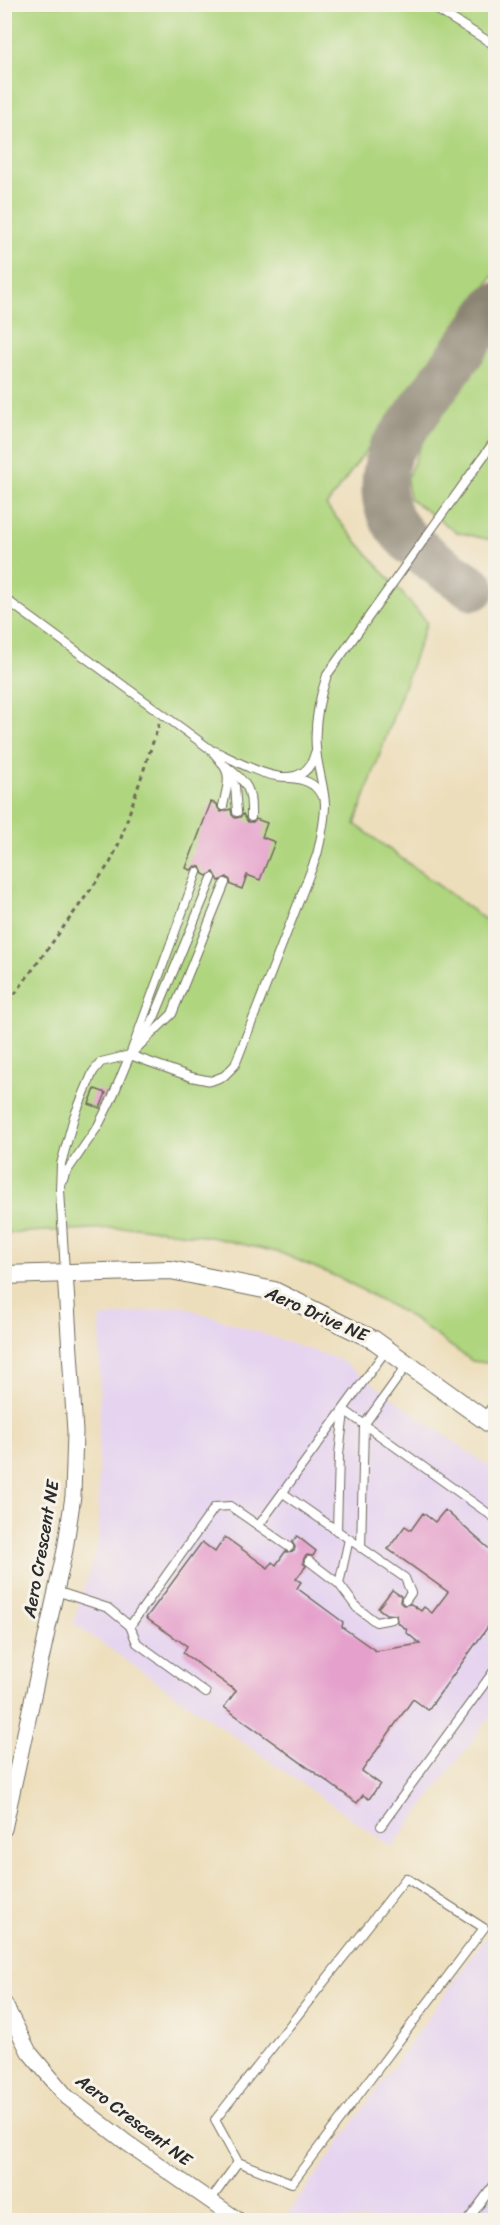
<svg xmlns="http://www.w3.org/2000/svg" width="500" height="2225" font-family="Sriracha,sans-serif">
<style>
.built{fill:#e5d3f0}
.green{fill:#afd57e;stroke:#6d8054;stroke-width:1.5}
.lines{fill:none;stroke-linecap:round;stroke-linejoin:round}
.taxiway{stroke:#8c8473;stroke-width:45}
.building{fill:#e5a1cc}
.service-casing{stroke:#6f6a5d;stroke-width:10}
.minor-casing{stroke:#6f6a5d;stroke-width:17}
.tertiary-casing{stroke:#6f6a5d;stroke-width:20}
.path{stroke:#6f6a5d;stroke-width:3;stroke-dasharray:4.5 4.5;stroke-linecap:butt}
.service{stroke:#fff;stroke-width:8}
.minor{stroke:#fff;stroke-width:15}
.tertiary{stroke:#fff;stroke-width:18}
.labels{text-anchor:middle;dominant-baseline:central;stroke-width:6;stroke-linejoin:round;paint-order:stroke}
.street-label{font-size:18px;fill:#2b2b2b;stroke:#f7f3e8}
</style>
<rect width="100%" height="100%" fill="#f7f3e8"/>
<filter id="ink" filterUnits="userSpaceOnUse"><feTurbulence type="fractalNoise" baseFrequency=".0167" numOctaves="2"/><feDisplacementMap in="SourceGraphic" scale="12" xChannelSelector="R" yChannelSelector="G"/><feConvolveMatrix kernelMatrix="1 2 1 2 8 2 1 2 1" color-interpolation-filters="sRGB"/></filter>
<filter id="wash" filterUnits="userSpaceOnUse"><feTurbulence type="fractalNoise" baseFrequency=".008" numOctaves="4" result="noise"/><feDisplacementMap in="SourceGraphic" scale="24" xChannelSelector="R" yChannelSelector="G"/><feGaussianBlur stdDeviation="1.35" result="paint"/><feColorMatrix in="noise" values="0 0 0 0 0 0 0 0 0 0 0 0 0 0 0 0 0 1.4 0 .05"/><feComposite in="paint" operator="in"/></filter>
<g filter="url(#wash)">
<rect width="100%" height="100%" fill="#eddebb"/>
<!-- built -->
<g class="built">
<polygon points="181,1306 340,1360 495,1471 495,1711 392,1847 73,1623 98,1543 100,1318"/>
<polygon points="495,1924 495,2220 284,2220"/>
</g>
<!-- green -->
<g class="green">
<polygon points="5,5 495,5 495,273 326,506 427,622 355,824 495,927 495,1364 472,1361 404,1313 344,1280 281,1253 211,1237 135,1227 5,1233"/>
<polygon points="495,336 495,535 491,540 456,532 409,498 407,478 428,429"/>
</g>
<g class="lines">
<!-- taxiway -->
<path class="taxiway" d="M473,588C440,564 386,538 384,492C383,478 386,465 390,451L496,305"/>
</g>
<g id="blocks">
<!-- building -->
<g class="building">
<polygon points="211,802 217,804 218,808 221,812 231,809 232,815 235,818 240,817 243,814 248,822 253,822 256,819 267,823 262,837 275,842 260,880 247,875 242,889 231,885 230,880 227,877 219,881 214,872 207,876 203,874 200,867 195,866 191,870 186,868"/>
<polygon points="95,1089 106,1093 100,1108 89,1104"/>
<polygon points="445,1510 495,1554 495,1617 428,1710 413,1699 362,1771 380,1784 369,1799 363,1795 357,1803 224,1707 236,1691 183,1653 187,1646 146,1618 202,1542 215,1552 225,1537 268,1568 272,1562 276,1565 285,1552 294,1551 295,1547 292,1542 297,1536 316,1551 313,1556 307,1555 304,1558 303,1563 306,1566 296,1579 301,1582 297,1588 343,1622 342,1627 376,1651 420,1644 406,1632 407,1630 397,1622 396,1615 386,1614 378,1608 392,1590 401,1596 400,1602 403,1605 411,1604 421,1611 424,1607 432,1613 448,1592 388,1549 405,1526 411,1530 423,1513 435,1522"/>
</g>
</g>
</g>
<g filter="url(#ink)">
<use href="#blocks" fill-opacity="0" stroke="#6f6a5d" stroke-width="1.5"/>
<g class="lines">
<!-- service casing -->
<g class="service-casing">
<g id="service">
<polyline points="428,4 496,46"/>
<path d="M4,598L210,749C232,772 230,775 223,806"/>
<path d="M215,751C241,763 303,802 315,753"/>
<path d="M226,766C248,784 252,788 251,817"/>
<polyline points="230,776 235,786 237,812"/>
<path d="M289,778C302,779 315,782 321,795"/>
<polyline points="137,1044 154,1018 212,878"/>
<polyline points="133,1052 172,1014 225,883"/>
<polyline points="63,1180 65,1174 98,1126 112,1098 130,1055 197,872"/>
<path d="M65,1272L60,1190L61,1164L74,1117L93,1072L101,1062L130,1055L191,1077L211,1081L224,1076L235,1065L317,855C321,838 325,822 325,804C324,785 317,767 316,748C314,723 319,699 327,675L496,439"/>
<polyline points="344,1410 496,1519"/>
<polyline points="283,1493 405,1578 411,1593 406,1600"/>
<polyline points="259,1525 387,1349"/>
<polyline points="337,1531 339,1454 344,1412"/>
<polyline points="361,1548 364,1425 407,1365"/>
<polyline points="309,1561 339,1584 357,1608 376,1622 392,1619"/>
<polyline points="339,1584 349,1539"/>
<polyline points="56,1591 108,1608 130,1626"/>
<polyline points="206,1693 137,1643 130,1626 215,1507 230,1506 289,1547"/>
<polyline points="381,1826 496,1668"/>
<polyline points="210,2201 238,2162 292,2183 484,1928 406,1878 215,2120 238,2162"/>
<polyline points="468,2220 496,2182"/>
</g>
</g>
<!-- minor casing -->
<g class="minor-casing">
<g id="minor">
<polyline points="486,1421 496,1407"/>
<polyline points="4,1829 65,1550 73,1496 75,1432 65,1272"/>
<polyline points="4,2003 29,2052 67,2097 127,2143 238,2220"/>
</g>
</g>
<!-- tertiary casing -->
<g class="tertiary-casing">
<polyline id="tertiary" points="4,1275 171,1270 274,1291 374,1340 496,1428"/>
</g>
<!-- path -->
<polyline class="path" points="4,1009 110,863 120,841 159,724"/>
<!-- service -->
<use href="#service" class="service"/>
<!-- minor -->
<use href="#minor" class="minor"/>
<!-- tertiary -->
<use href="#tertiary" class="tertiary"/>
</g>
</g>
<g class="labels">
<!-- street labels -->
<g class="street-label">
<text transform="translate(317 1314) rotate(24)">Aero Drive NE</text>
<text transform="translate(41 1549) rotate(-80)">Aero Crescent NE</text>
<text transform="translate(134 2120) rotate(37)">Aero Crescent NE</text>
</g>
</g>
<!-- margin -->
<rect width="500" height="2225" fill="none" stroke="#f7f3e8" stroke-width="24"/>
</svg>
